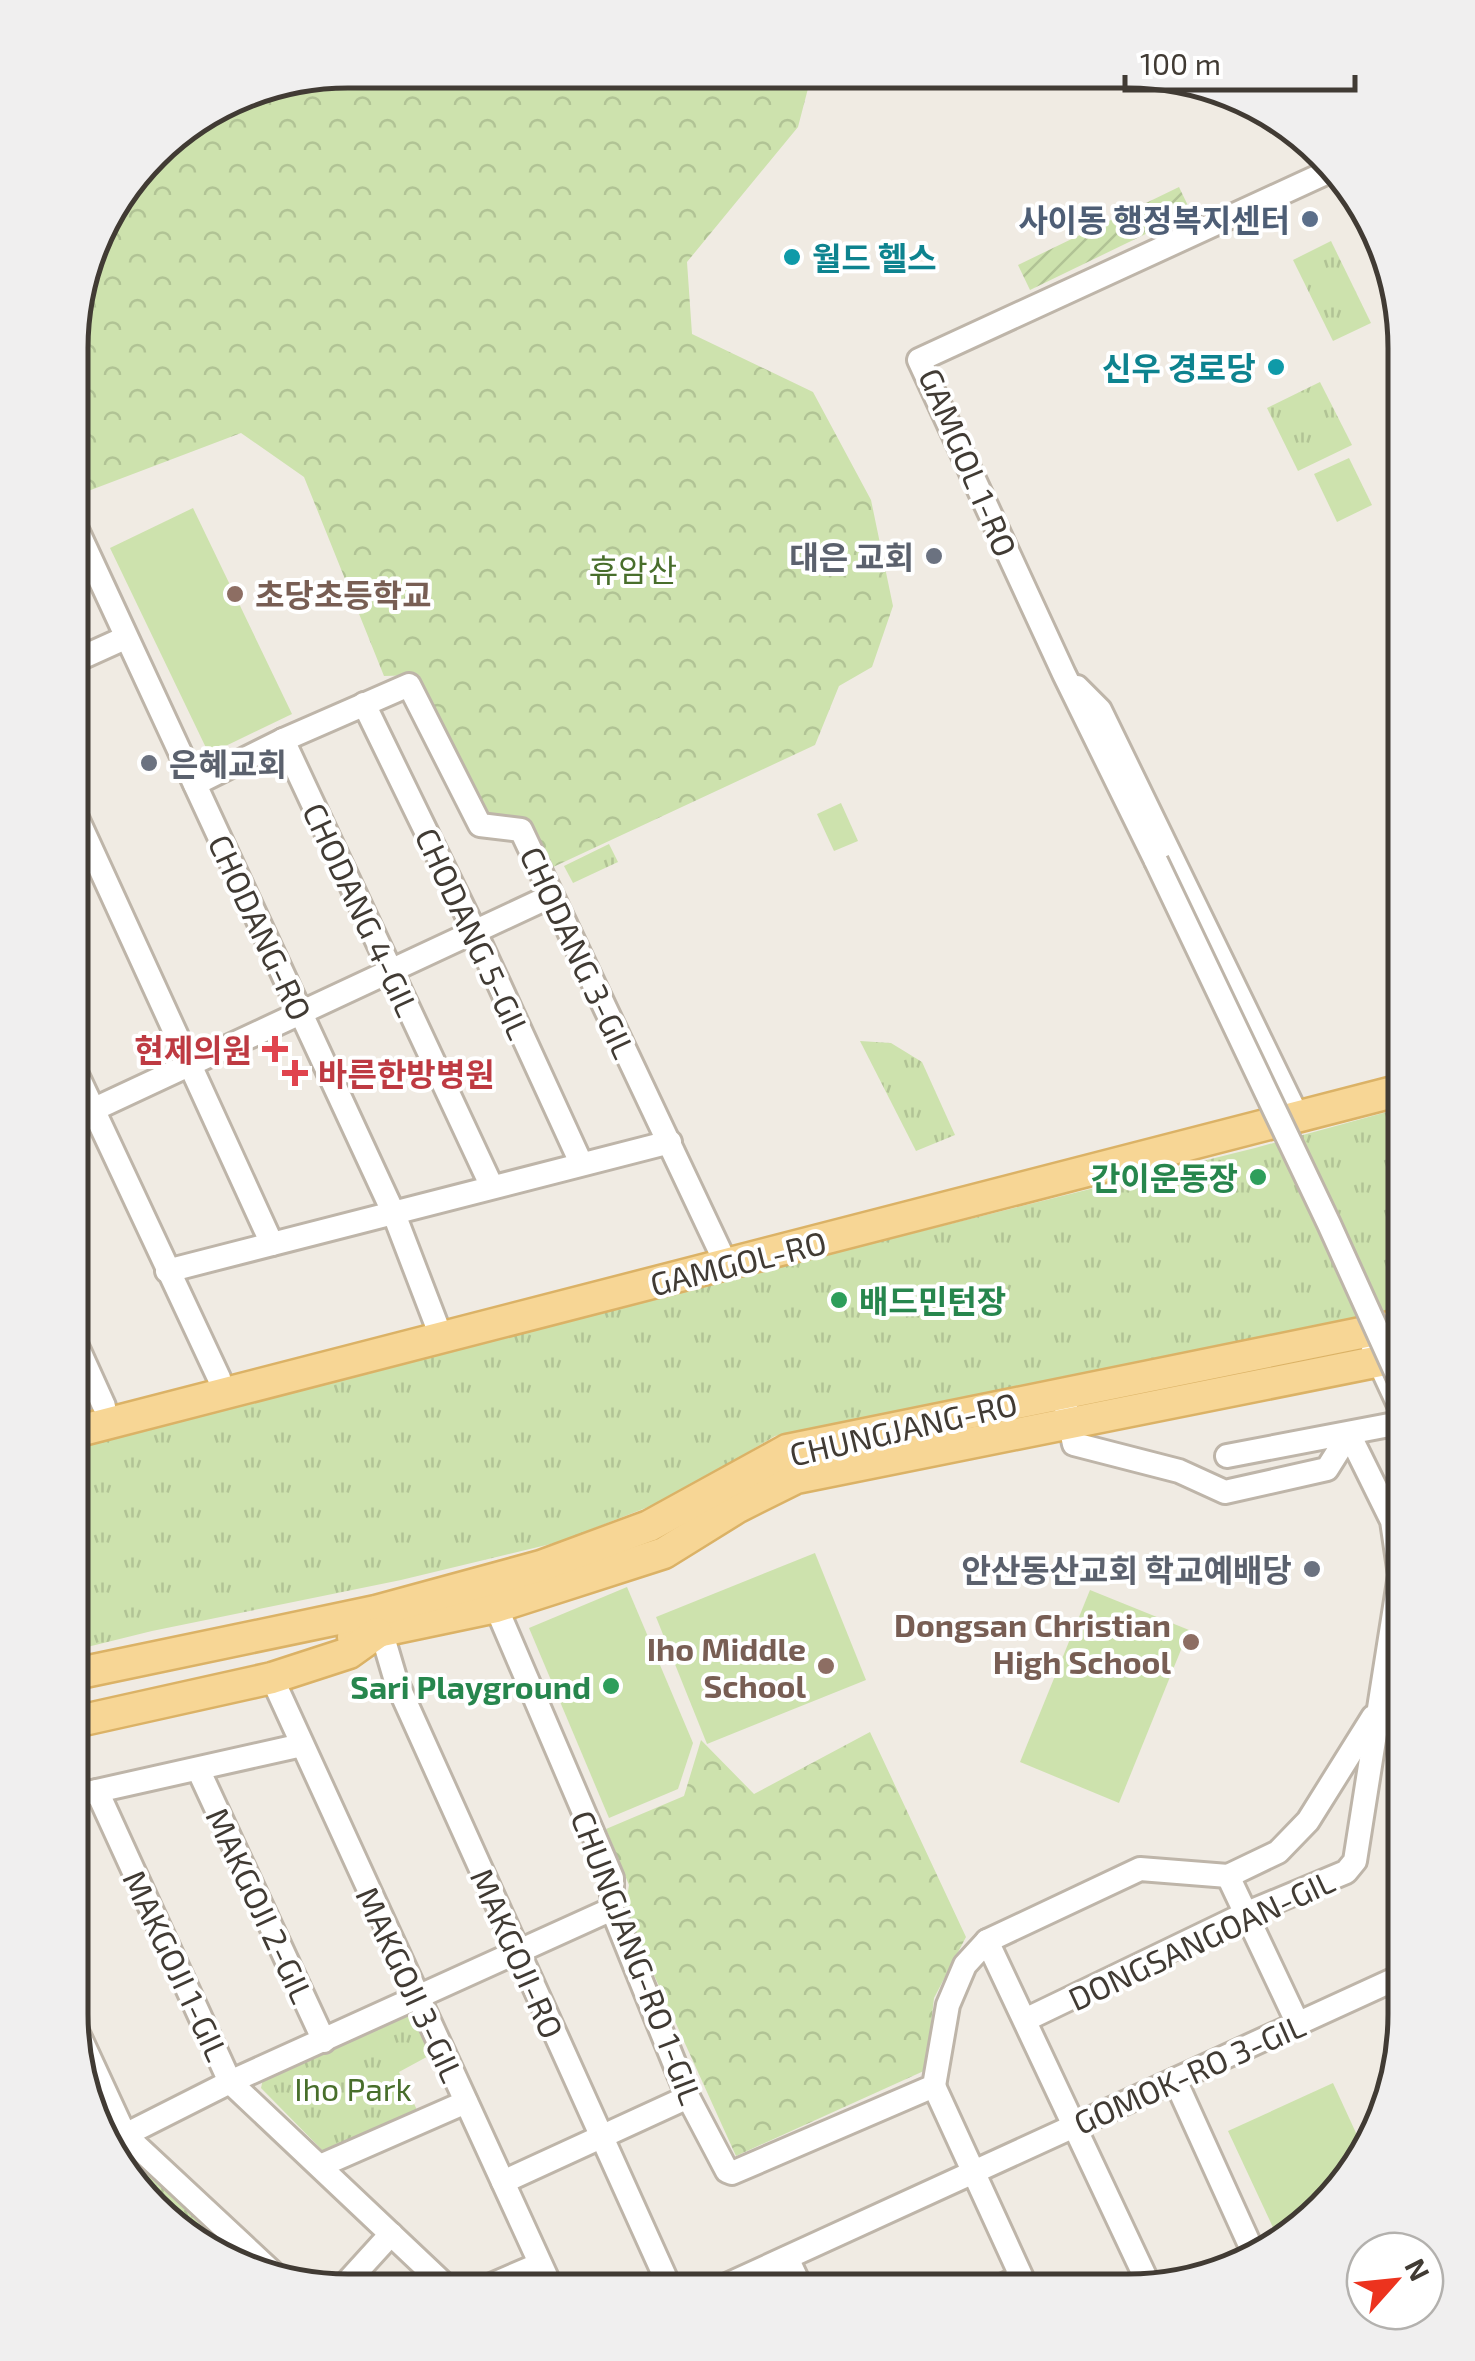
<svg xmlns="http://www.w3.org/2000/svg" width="1475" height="2361" font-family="'Exo 2','Noto Sans KR',sans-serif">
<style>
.grass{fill:#cde2ad}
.forest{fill:url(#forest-crowns)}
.park{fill:url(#park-tufts)}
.garden{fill:url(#garden-furrows)}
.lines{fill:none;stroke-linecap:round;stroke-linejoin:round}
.minor-casing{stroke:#beb5a9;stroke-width:28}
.major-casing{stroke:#dbb266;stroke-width:35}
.minor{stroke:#fff;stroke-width:22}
.major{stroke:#f7d695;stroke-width:30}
.minor-bridge-casing{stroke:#beb5a9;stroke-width:28;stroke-linecap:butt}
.minor-bridge{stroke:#fff;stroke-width:22}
.service-dot{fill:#5c6f8a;stroke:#fff;stroke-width:4}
.culture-dot{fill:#0f9aa8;stroke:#fff;stroke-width:4}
.worship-dot{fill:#6b7280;stroke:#fff;stroke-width:4}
.education-dot{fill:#8d6e63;stroke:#fff;stroke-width:4}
.health-dot{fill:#e0444e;stroke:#fff;stroke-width:4}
.leisure-dot{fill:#2e9e5b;stroke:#fff;stroke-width:4}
.labels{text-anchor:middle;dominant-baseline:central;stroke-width:8;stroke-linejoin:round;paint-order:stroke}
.service-label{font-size:32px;font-weight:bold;fill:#4e5e75;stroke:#fff;text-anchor:end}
.culture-label{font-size:32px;font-weight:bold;fill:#0d838f;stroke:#fff;text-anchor:start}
.street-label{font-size:32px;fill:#413b34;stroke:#fff}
.worship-label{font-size:32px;font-weight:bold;fill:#5b616d;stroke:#fff;text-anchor:end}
.park-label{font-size:32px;fill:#486e2b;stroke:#fff}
.education-label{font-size:32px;font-weight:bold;fill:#785e54;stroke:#fff;text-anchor:end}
.health-label{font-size:32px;font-weight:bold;fill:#be3a42;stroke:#fff;text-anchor:end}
.leisure-label{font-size:32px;font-weight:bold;fill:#27864d;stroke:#fff;text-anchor:end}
.rim{fill:none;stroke:#413b34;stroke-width:5}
</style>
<defs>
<pattern id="forest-crowns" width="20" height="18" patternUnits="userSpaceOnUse" patternTransform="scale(2.5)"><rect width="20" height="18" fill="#cde2ad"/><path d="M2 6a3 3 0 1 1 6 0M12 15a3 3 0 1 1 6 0" fill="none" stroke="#b1c395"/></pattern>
<pattern id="park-tufts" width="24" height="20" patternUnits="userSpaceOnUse" patternTransform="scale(2.5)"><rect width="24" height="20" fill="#cde2ad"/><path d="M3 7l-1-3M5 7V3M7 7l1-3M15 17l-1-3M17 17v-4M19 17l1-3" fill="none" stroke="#b1c395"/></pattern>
<pattern id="garden-furrows" width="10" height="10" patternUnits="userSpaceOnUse" patternTransform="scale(2.5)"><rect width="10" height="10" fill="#cde2ad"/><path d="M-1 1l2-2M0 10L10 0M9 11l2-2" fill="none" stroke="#b1c395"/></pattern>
</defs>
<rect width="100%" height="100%" fill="#f0ebe3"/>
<!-- grass -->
<g class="grass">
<polygon points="1349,458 1372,505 1337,522 1314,474"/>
<polygon points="193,508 292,714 209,754 110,548"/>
<polygon points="841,803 858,841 834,851 817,814"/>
<polygon points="815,1553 866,1680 707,1744 656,1617"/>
<polygon points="627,1587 693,1743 678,1789 609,1818 529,1628"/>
<polygon points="1090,1590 1189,1630 1119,1803 1020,1762"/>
<polygon points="1333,2083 1362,2146 1348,2182 1277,2236 1228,2131"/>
</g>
<!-- forest -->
<g class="forest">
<polygon points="348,70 812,73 798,127 687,262 692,334 813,392 871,500 893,606 872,667 839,686 815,745 551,868 485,817 419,675 384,676 304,477 241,433 75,496 72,490 72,312 99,224 164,139 242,91"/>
<polygon points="870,1732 966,1937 934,1998 926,2070 736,2156 625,1911 629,1885 606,1829 684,1796 701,1740 754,1794"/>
</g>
<!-- park -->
<g class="park">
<polygon points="1331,241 1371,323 1333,341 1293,260"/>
<polygon points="1320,382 1352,445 1298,471 1267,408"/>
<polygon points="609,844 618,862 573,883 564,866"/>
<polygon points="860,1041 891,1043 922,1062 955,1135 916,1151"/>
<polygon points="1405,1107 1405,1313 775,1436 671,1498 559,1542 401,1580 152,1631 71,1651 71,1443 1255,1148"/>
<polygon points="406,2013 416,2016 434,2053 399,2072 417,2110 324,2152 261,2088 263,2079"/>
<polygon points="73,2028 122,2133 256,2266 178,2233 91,2119"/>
</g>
<!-- garden -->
<polygon class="garden" points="1179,187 1191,212 1030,290 1018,265"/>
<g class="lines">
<!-- minor casing -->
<g class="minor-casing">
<g id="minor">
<polyline points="72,519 394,1214 442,1339"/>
<polyline points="72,662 125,638"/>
<polyline points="1077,687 1100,710 1293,1107"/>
<polyline points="364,704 475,932 581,1163"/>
<polyline points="283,740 492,1187"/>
<polyline points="195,784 283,740 409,685 480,825 521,830 720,1251"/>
<polyline points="72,807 272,1244"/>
<polyline points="1156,861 1064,674 919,360 1330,171"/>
<polyline points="71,1062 219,1378"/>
<polyline points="71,1120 551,896"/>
<polyline points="167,1271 670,1142"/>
<polyline points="71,1333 104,1406"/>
<polyline points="1373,1349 1405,1418"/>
<polyline points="1066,1408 1074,1444 1179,1471 1225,1492 1327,1469 1349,1434"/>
<polyline points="1227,1456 1405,1422"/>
<polyline points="496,1607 612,1878 612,1909 688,2097 727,2171 732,2173 934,2086 948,2005 965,1965 987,1941 1140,1869 1228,1876"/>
<polyline points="378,1620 396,1681 671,2290"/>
<polyline points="272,1678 552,2289"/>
<polyline points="198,1769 324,2041"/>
<polyline points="97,1791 230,2082 449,2289"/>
<polyline points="70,1797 302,1745"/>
<polyline points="1228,1876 1278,1852 1308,1821 1373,1717"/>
<polyline points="1228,1876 1298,2024"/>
<polyline points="987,1941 1150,2287"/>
<polyline points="70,2016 125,2135 273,2273"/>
<polyline points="1025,2020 1245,1914 1346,1872 1355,1861 1400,1575 1392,1521 1349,1434"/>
<polyline points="1175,2080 1254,2254"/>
<polyline points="934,2086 1028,2291"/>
<polyline points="125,2135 230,2082 612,1909"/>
<polyline points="320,2166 466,2102"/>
<polyline points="503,2182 688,2097"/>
<polyline points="787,2258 802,2290"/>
<polyline points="341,2289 391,2234"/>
<polyline points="482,2289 540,2264"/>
<polyline points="716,2290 1404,1975"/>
<polyline points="991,2291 1021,2277"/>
</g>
</g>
<!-- major casing -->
<g class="major-casing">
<g id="major">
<polyline points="71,1433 1405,1089"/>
<polyline points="353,1637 496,1607 664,1553 738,1507 796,1478 1405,1356"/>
<polyline points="70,1675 376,1611 541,1566 649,1526 787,1450 1405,1324"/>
<polyline points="70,1723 272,1678 349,1653 377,1633"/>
</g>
</g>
<!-- minor -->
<use href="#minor" class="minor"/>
<!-- major -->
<use href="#major" class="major"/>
<!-- minor-bridge casing -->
<g class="minor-bridge-casing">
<polyline id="minor-bridge" points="1156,861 1329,1224 1405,1392"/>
</g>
<!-- minor-bridge -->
<use href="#minor-bridge" class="minor-bridge"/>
</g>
<!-- markers -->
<circle class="service-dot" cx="1310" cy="219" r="10"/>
<g class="culture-dot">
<circle cx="792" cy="257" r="10"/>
<circle cx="1276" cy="367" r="10"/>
</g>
<g class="worship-dot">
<circle cx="934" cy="556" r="10"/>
<circle cx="149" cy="763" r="10"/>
<circle cx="1312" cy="1569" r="10"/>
</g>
<g class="education-dot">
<circle cx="235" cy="594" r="10"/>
<circle cx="1191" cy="1642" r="10"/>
<circle cx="826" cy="1666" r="10"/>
</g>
<g class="health-dot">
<path d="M270 1034h10v10h10v10h-10v10h-10v-10h-10v-10h10z"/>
<path d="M290 1058h10v10h10v10h-10v10h-10v-10h-10v-10h10z"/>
</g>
<g class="leisure-dot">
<circle cx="1258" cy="1177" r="10"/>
<circle cx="839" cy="1300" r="10"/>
<circle cx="611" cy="1686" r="10"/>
</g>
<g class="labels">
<!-- service labels -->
<g class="service-label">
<text x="1290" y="219">사이동 행정복지센터</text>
</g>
<!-- culture labels -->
<g class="culture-label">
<text x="812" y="257">월드 헬스</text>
<text x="1256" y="367" text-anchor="end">신우 경로당</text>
</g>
<!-- street labels -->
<g class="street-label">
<text transform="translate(969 462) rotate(67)">GAMGOL 1-RO</text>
<text transform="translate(362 909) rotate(65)">CHODANG 4-GIL</text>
<text transform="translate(261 927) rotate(65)">CHODANG-RO</text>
<text transform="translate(474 933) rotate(65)">CHODANG 5-GIL</text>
<text transform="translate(579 952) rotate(65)">CHODANG 3-GIL</text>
<text transform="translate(738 1262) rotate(-14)">GAMGOL-RO</text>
<text transform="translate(903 1428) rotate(-13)">CHUNGJANG-RO</text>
<text transform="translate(261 1905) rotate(65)">MAKGOJI 2-GIL</text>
<text transform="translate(1201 1939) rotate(-25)">DONGSANGOAN-GIL</text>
<text transform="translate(518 1953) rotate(66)">MAKGOJI-RO</text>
<text transform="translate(638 1957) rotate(69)">CHUNGJANG-RO 1-GIL</text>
<text transform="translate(177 1965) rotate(65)">MAKGOJI 1-GIL</text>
<text transform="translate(411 1984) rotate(65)">MAKGOJI 3-GIL</text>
<text transform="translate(1189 2073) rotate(-24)">GOMOK-RO 3-GIL</text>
</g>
<!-- worship labels -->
<g class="worship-label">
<text x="914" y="556">대은 교회</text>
<text x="169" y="763" text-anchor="start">은혜교회</text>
<text x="1292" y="1569">안산동산교회 학교예배당</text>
</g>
<!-- park labels -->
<g class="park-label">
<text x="633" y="569">휴암산</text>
<text x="353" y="2088">Iho Park</text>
</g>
<!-- education labels -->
<g class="education-label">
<text x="255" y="594" text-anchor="start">초당초등학교</text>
<text x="1171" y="1624">Dongsan Christian<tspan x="1171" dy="37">High School</tspan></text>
<text x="806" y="1648">Iho Middle<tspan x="806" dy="37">School</tspan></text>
</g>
<!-- health labels -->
<g class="health-label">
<text x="252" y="1049">현제의원</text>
<text x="318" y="1073" text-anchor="start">바른한방병원</text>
</g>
<!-- leisure labels -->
<g class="leisure-label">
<text x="1238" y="1177">간이운동장</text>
<text x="859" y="1300" text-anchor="start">배드민턴장</text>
<text x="591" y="1686">Sari Playground</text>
</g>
</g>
<!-- crop -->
<path d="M0 0H1475V2361H0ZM348 88H1128A260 260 0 0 1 1388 348V2014A260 260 0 0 1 1128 2274H348A260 260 0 0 1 88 2014V348A260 260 0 0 1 348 88Z" fill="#f0efef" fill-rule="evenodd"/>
<path class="rim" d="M348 88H1128A260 260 0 0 1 1388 348V2014A260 260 0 0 1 1128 2274H348A260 260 0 0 1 88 2014V348A260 260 0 0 1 348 88Z"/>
<!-- north arrow -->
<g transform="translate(1395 2281) rotate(63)"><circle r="48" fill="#ffffff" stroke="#b3b1ae" stroke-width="2.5"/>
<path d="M0-8L18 38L0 25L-18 38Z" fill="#ec331e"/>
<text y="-15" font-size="28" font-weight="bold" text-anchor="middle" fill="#413b34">N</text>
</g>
<!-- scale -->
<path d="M1125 75v15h230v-15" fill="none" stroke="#413b34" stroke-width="5"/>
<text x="1140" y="75" font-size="30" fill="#413b34" stroke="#ffffff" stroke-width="8" paint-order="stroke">100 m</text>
</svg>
